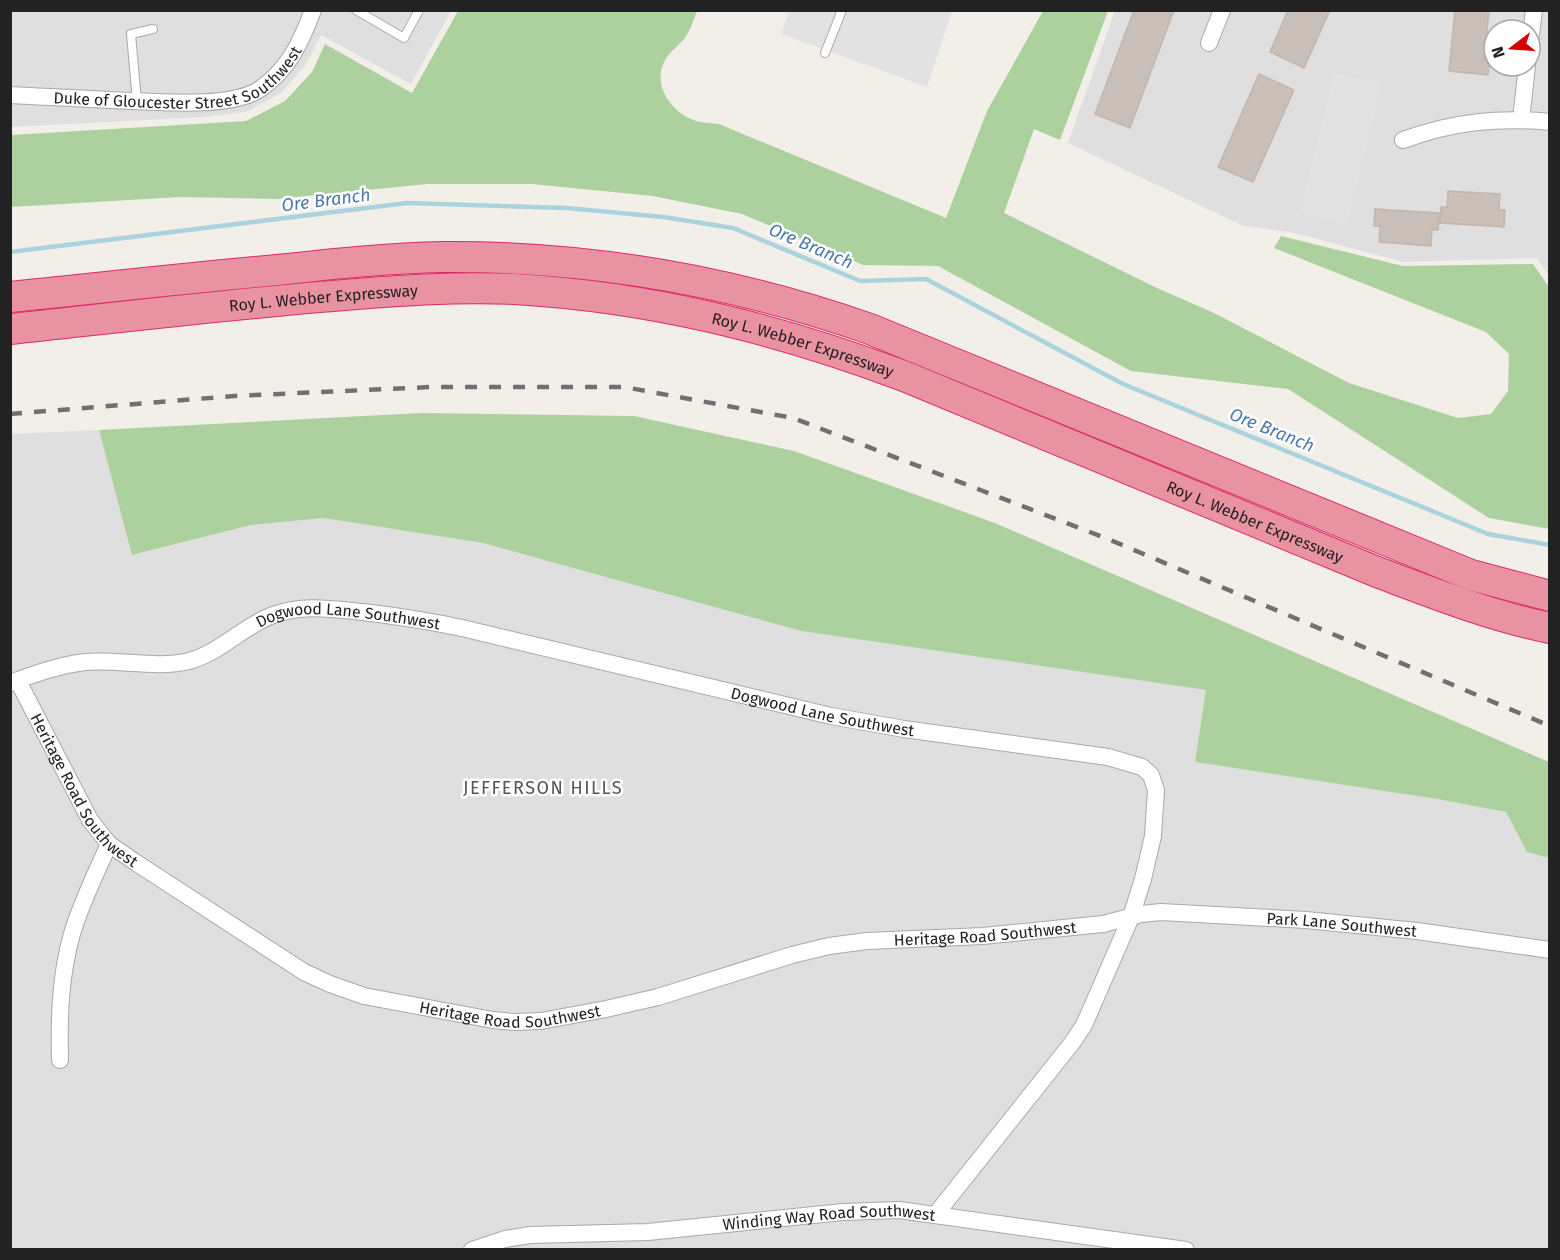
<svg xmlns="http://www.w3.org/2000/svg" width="1560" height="1260" font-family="'Fira Sans',sans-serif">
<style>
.residential{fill:#e0dfdf;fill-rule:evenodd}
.forest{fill:#add19e}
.parking{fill:#e2e2e2}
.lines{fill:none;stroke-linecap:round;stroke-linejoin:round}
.stream{stroke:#aad3df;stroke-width:4.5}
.building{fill:#c7bfb8;stroke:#c4b6ab;stroke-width:1.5}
.service-casing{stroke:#a9a9a9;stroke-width:10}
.minor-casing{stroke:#a9a9a9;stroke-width:18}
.motorway-casing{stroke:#dc2a67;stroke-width:32}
.service{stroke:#fff;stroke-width:8}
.minor{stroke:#fff;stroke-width:16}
.motorway{stroke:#e892a2;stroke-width:30}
.rail{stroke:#707070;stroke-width:4.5;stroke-dasharray:12 12;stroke-linecap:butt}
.labels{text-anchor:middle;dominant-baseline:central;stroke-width:5;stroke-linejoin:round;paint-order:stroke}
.street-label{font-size:16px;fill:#222;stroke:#fff}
.water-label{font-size:18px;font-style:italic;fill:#4a7aab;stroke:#fff}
.neighbourhood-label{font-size:18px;letter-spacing:1.5px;fill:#555;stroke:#fff}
</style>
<rect width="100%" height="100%" fill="#f2efe9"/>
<!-- residential -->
<g class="residential">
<polygon points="11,11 451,11 411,84 321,35 305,66 281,93 246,112 205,117 11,127"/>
<path d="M1115,11H1549V276L1537,258L1403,262L1295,233L1244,226L1068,143ZM1494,30H1530V66H1494Z"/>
<polygon points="99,430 133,555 251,525 322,518 483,543 801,631 1207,690 1195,762 1437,799 1506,812 1527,852 1549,858 1549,1249 11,1249 10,434"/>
</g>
<!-- forest -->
<g class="forest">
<path d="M697,11C694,18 692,26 688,33C682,44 670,50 664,62C653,85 670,110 691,119C699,123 710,123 719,124L946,218L987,111L1043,11H1108L1060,140L1034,129L1004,213L1157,288L1214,313L1349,383L1458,418L1491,414L1508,391L1509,354L1486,332L1274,248L1281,236L1403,266L1533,264L1549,287V529L1489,518L1288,389L1131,371L938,266L863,265L742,214L653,196L532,184H427L277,199L180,197L11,207V135L246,121L285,101L312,72L325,44L412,93L458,11Z"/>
<polygon points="421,413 634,416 794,451 995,523 1549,762 1549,858 1527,852 1506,812 1437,799 1195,762 1206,690 801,631 483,543 323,518 251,525 132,555 99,430"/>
</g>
<!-- parking -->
<g class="parking">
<polygon points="789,11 952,11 927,87 781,34"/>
<polygon points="1496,11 1520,11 1518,30 1494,30"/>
<polygon points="1334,73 1382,84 1347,224 1300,212"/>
</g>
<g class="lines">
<!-- stream -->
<polyline class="stream" points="10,252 407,203 567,208 663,217 733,228 860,281 926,279 1123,384 1488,534 1550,545"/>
</g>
<!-- building -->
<g class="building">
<polygon points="1134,10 1174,10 1130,128 1095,114"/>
<polygon points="1288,10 1330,10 1304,68 1270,52"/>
<polygon points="1455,10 1489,10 1484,60 1490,60 1488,75 1449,71"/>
<polygon points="1259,74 1294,90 1253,182 1218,167"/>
<polygon points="1448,191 1500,194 1499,210 1505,210 1504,227 1440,223 1441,207 1447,207"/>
<polygon points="1375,209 1440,213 1438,230 1432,230 1431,246 1379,242 1380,226 1374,226"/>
</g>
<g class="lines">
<!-- service casing -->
<g class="service-casing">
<g id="service">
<polyline points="356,10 404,38 419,10"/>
<polyline points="825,53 842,10"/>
<polyline points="137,101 131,34 153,29"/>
</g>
</g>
<!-- minor casing -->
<g class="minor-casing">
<g id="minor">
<polyline points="1530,42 1534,10"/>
<polyline points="1209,43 1222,10"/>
<path id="s1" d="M10,95C44,97 78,98 111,100C149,101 229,110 260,89C289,69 301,42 313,10"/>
<polyline points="1521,120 1527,66"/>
<path d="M1403,140C1452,122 1498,117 1550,122"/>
<path id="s2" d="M18,681L90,820L109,844L135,862L304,972L330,984L364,996L493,1020L514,1022L541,1021L606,1009L658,997L792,955L829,946L867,941L983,936L1103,924L1141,914L1161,912L1306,920L1417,931L1550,950"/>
<path id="s3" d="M10,683C35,674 59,665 85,662C119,659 156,669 189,661C220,653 243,626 273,615C303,604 332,609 363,612C396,616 429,621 462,628L831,716L904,729L1108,757L1142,767L1151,775L1156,790L1153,836L1143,879L1131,917L1084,1025L1072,1043L936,1214"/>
<path d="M60,1060C59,1017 60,976 72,934C81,903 96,873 109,844"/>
<path id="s4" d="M472,1250L505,1239L530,1235L648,1232L843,1212L899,1210L1186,1250"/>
</g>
</g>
<!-- motorway casing -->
<g class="motorway-casing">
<g id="motorway">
<path d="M10,297C99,288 188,278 277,270C332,264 388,258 444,257C589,256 733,281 870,329L1471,575L1550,596"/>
<path id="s5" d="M10,329C113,318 216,306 319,297C383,292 449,286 514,289C652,297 775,328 904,376L1377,572C1433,593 1490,616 1550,628"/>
</g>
</g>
<!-- service -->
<use href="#service" class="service"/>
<!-- minor -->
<use href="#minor" class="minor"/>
<!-- motorway -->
<use href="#motorway" class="motorway"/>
<!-- rail -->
<polyline class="rail" points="10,414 234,396 431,387 624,387 793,418 1108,539 1550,726"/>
</g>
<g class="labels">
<!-- street labels -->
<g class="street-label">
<text stroke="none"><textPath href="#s1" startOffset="176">Duke of Gloucester Street Southwest</textPath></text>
<text stroke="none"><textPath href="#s5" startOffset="315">Roy L. Webber Expressway</textPath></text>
<text stroke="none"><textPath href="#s5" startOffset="801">Roy L. Webber Expressway</textPath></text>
<text stroke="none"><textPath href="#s5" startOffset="1287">Roy L. Webber Expressway</textPath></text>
<text stroke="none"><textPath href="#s3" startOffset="354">Dogwood Lane Southwest</textPath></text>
<text stroke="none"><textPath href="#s3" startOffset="840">Dogwood Lane Southwest</textPath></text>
<text stroke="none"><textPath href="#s2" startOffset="129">Heritage Road Southwest</textPath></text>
<text stroke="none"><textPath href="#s2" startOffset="1478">Park Lane Southwest</textPath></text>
<text stroke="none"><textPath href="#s2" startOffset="1119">Heritage Road Southwest</textPath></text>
<text stroke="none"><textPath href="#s2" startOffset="633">Heritage Road Southwest</textPath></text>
<text stroke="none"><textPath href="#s4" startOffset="360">Winding Way Road Southwest</textPath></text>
</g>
<!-- water labels -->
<g class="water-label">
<text transform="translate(326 200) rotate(-7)">Ore Branch</text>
<text transform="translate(811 246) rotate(23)">Ore Branch</text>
<text transform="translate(1272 430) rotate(22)">Ore Branch</text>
</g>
<!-- neighbourhood labels -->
<g class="neighbourhood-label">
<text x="543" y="788">JEFFERSON HILLS</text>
</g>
</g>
<!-- border -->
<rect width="1560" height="1260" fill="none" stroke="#222222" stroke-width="24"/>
<!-- north arrow -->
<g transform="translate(1512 48) rotate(253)"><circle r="28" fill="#ffffff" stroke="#a7a7a7" stroke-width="1.5"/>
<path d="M0-4.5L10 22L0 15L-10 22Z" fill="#d40000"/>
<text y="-9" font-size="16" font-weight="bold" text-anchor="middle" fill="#222222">N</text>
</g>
</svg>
